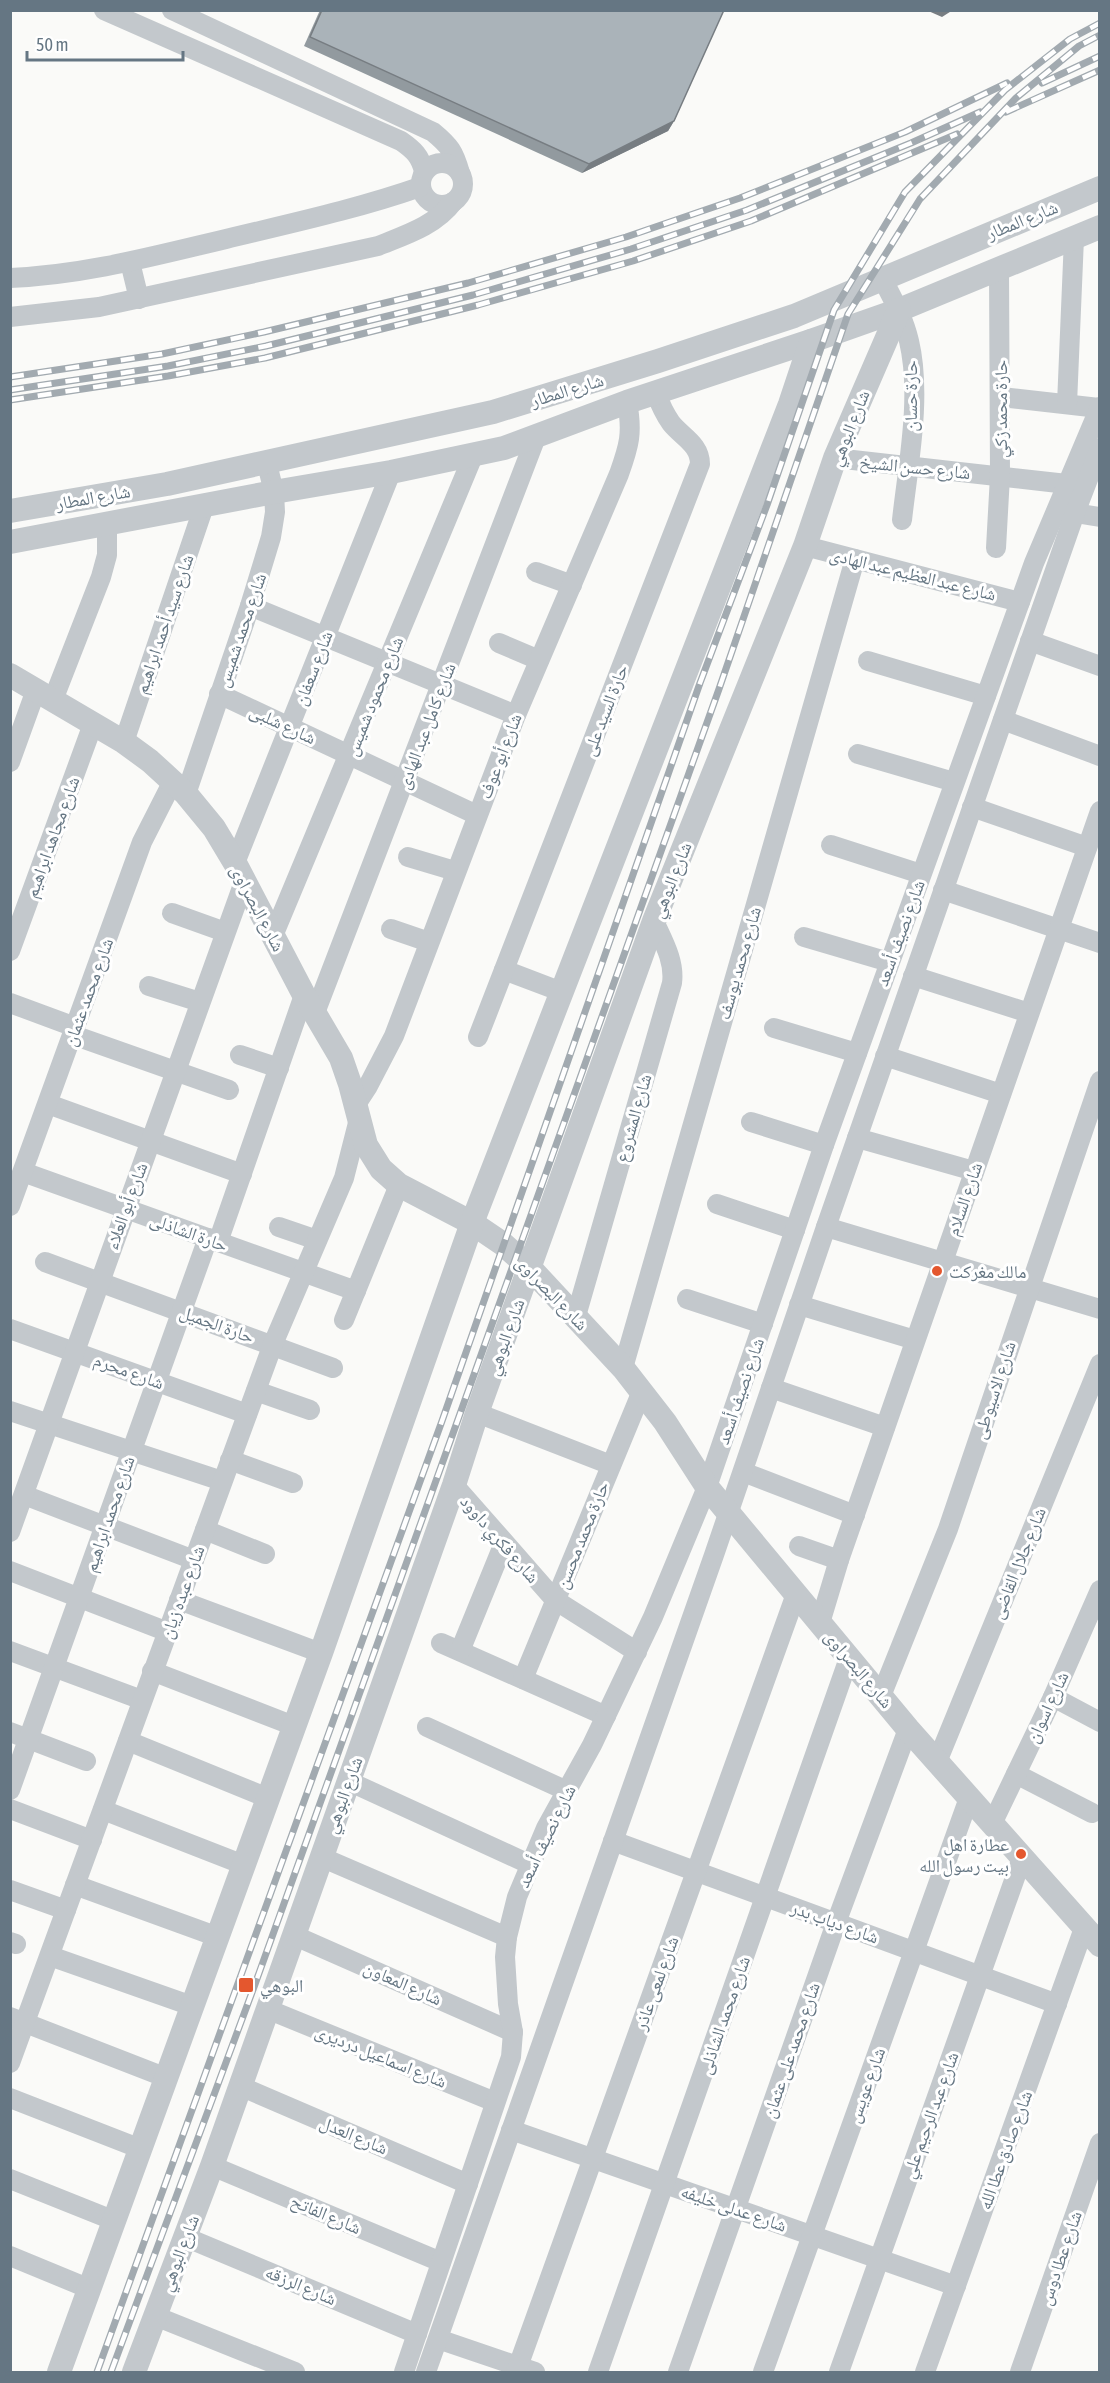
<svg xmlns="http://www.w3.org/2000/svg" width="1110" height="2383" font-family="'Asap Condensed','Noto Naskh Arabic',sans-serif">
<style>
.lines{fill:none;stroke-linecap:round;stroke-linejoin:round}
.minor{stroke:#c3c8cc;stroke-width:20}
.tertiary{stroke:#c3c8cc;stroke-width:24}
.rail-casing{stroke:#a2aab0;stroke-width:7}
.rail{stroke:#fff;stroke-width:4.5;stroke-dasharray:14;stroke-linecap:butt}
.wall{fill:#929a9f}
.shaded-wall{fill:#777d82}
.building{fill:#aab3b9;stroke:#777d82;stroke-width:1.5}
.poi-dot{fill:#e4572e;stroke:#fff;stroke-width:2}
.labels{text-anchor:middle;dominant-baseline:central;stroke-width:6;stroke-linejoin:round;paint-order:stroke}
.street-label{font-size:18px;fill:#657683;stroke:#fff}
.poi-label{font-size:18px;fill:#657683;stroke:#fff;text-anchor:start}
</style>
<rect width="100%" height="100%" fill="#fafaf8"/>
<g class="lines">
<!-- minor -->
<g class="minor">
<path d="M104,10L401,141C414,150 420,156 424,171"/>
<path d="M172,10L433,132C450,146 454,152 460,173"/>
<circle cx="442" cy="184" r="21"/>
<polyline points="130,262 139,299"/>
<path d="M10,278C84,275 154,256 226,239C292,223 357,209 420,187"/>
<path d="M882,278C893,299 904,319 909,341C922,396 908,465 902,520"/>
<path d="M10,317L99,307L378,246C405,235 435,226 453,202"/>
<polyline points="1001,397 1099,408"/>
<polyline points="1067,404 1074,238"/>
<polyline points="835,458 1067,484"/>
<polyline points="1075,513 1100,517"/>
<polyline points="805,546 1020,602"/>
<polyline points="996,548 1000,476 999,270"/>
<polyline points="536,572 572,585"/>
<polyline points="250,606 516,715"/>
<polyline points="1030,641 1100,666"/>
<polyline points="499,643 539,660"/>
<polyline points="868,661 986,696"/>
<polyline points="219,694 477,815"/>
<polyline points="53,700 101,577 107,555 107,525"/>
<polyline points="1003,720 1100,756"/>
<polyline points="124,742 204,506"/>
<polyline points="858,754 954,782"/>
<polyline points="10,762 36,690"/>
<polyline points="186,794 250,606 271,537 275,512 274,492 267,464"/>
<polyline points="972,807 1087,847"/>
<polyline points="831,845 921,874"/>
<polyline points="408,857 455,871"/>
<polyline points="235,863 391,472"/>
<polyline points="943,890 1100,943"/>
<polyline points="172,913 225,932"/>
<polyline points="391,929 429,942"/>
<polyline points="273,936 473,456"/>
<polyline points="804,937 889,962"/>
<polyline points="10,951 93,724"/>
<polyline points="504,970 562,992"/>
<polyline points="913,976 1029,1013"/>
<polyline points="149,986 200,1002"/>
<polyline points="10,1003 75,1027"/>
<polyline points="315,1013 536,437"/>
<polyline points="774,1028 857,1053"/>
<polyline points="73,1035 229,1090"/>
<path d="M478,1037L700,464C700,444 682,437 671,423C664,413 660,404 656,393"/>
<polyline points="240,1055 279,1068"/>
<polyline points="885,1056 1001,1094"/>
<polyline points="48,1104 242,1174"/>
<path d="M355,1106L368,1086L394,1036L516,715L619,474C629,446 633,433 627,402"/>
<polyline points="751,1122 824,1145"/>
<polyline points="857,1138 974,1171"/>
<polyline points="23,1172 356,1291"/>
<polyline points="717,1204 795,1230"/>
<polyline points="10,1206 142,842 173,781"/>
<polyline points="279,1227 317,1240"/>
<polyline points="826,1227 1100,1309"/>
<polyline points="218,1242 304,995"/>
<polyline points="45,1262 333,1368"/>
<polyline points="687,1299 763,1324"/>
<polyline points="799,1305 915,1340"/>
<path d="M576,1316L672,983C675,961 663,941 654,921"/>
<polyline points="344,1320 399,1185"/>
<polyline points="10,1329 247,1414"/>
<polyline points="623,1368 855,559"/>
<polyline points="771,1388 885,1427"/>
<polyline points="256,1391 310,1410"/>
<polyline points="10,1411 222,1481"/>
<polyline points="477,1413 611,1465"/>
<polyline points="230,1460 293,1483"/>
<polyline points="743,1472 855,1515"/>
<polyline points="454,1485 555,1600 637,1652"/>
<polyline points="24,1495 194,1560"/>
<polyline points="205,1530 265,1554"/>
<polyline points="10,1532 244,882"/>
<polyline points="799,1546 839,1560"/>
<polyline points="10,1571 168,1632"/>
<polyline points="179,1600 321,1653"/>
<polyline points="820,1623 839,1560 1100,811"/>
<polyline points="441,1643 606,1716"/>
<polyline points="10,1651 142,1700"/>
<polyline points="460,1651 504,1543"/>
<polyline points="152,1671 294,1726"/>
<polyline points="523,1679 642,1391"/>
<polyline points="881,1696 948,1529 1100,1081"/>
<polyline points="1053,1697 1100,1722"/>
<polyline points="427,1727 567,1791"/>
<polyline points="10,1732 86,1761"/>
<polyline points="128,1741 268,1798"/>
<polyline points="937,1762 1100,1364"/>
<polyline points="1016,1774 1092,1813"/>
<polyline points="348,1781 529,1864"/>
<polyline points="10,1790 208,1238"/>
<polyline points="10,1809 92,1840"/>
<polyline points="103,1810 244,1865"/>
<polyline points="992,1824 1053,1697 1100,1590"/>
<polyline points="613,1841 1057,2004"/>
<polyline points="321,1857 507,1937"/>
<polyline points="75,1885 218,1937"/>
<polyline points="10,1890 66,1910"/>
<polyline points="293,1935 513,2032"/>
<polyline points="10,1942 16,1944"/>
<polyline points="50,1956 192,2006"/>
<polyline points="267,2009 495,2102"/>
<polyline points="10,2017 167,2078"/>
<polyline points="10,2063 273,1344 344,1178 358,1123"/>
<polyline points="240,2086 468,2184"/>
<polyline points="10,2098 141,2149"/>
<polyline points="511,2130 956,2286"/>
<polyline points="212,2166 441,2262"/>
<polyline points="10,2179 115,2221"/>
<polyline points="185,2237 417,2334"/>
<polyline points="10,2256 90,2289"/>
<polyline points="155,2316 295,2372"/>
<polyline points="438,2339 535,2372"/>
<polyline points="404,2372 511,2057 513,2032 508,2004 505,1957 507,1937 517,1897 546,1828 592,1745 653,1617 707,1487 824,1145 1034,563 1100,407"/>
<polyline points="426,2372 714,1555 826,1227 1075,513 1100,448"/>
<polyline points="516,2372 796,1594"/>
<polyline points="598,2372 849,1658"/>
<polyline points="678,2372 836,1923 908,1729"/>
<polyline points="763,2372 969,1798"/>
<polyline points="839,2372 1022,1858"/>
<polyline points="925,2372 1084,1928"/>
<polyline points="1020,2372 1100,2143"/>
</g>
<!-- tertiary -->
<g class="tertiary">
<polyline points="10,511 167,484 493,412 658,361 794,316 1100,188"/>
<polyline points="10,542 274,492 391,472 504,448 627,402 811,341 899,310 1100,227"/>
<polyline points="10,675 124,742 150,761 186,794 214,828 235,863 304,995 341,1058 350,1084 366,1145 381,1169 399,1185 472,1223 503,1244 530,1268 623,1368 665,1422 707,1487 908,1729 1100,1945"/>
<polyline points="59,2372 321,1653 472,1223 790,404 811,341"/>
<polyline points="134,2372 212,2166 454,1485 477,1413 654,921 805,546 835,458 899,310"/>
</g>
<!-- rail casing -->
<g class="rail-casing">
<g id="rail">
<polyline points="1042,83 1100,56"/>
<polyline points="1006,112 1100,70"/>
<polyline points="10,377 162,354 264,332 468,283 626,237 740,198 905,132 1007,83"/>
<polyline points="10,390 168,366 266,346 473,295 631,249 747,210 911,143 980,112"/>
<polyline points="10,400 168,376 265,358 478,305 633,261 751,221 957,134"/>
<polyline points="97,2372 442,1421 700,683 767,505 834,310 905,192 1005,90 1070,39 1100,23"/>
<polyline points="111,2372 254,1987 456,1425 719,689 848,314 920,199 1016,98 1079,46 1100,35"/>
</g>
</g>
<!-- rail -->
<use href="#rail" class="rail"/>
</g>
<!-- wall -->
<polygon class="wall" points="320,10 724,10 674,121 668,131 582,173 304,46"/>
<!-- shaded-wall -->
<g class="shaded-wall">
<polygon points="926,10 953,10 942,17"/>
<polygon points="674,121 668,131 582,173 589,164"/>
</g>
<!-- building -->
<polygon class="building" points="322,10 724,10 674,121 589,164 310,37"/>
<!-- markers -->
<g class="poi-dot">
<circle cx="937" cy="1271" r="6"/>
<circle cx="1021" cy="1854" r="6"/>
<rect x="238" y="1977" width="16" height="16" rx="3"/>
</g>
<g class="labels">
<!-- street labels -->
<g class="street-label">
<text transform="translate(1022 220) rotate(-22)">شارع المطار</text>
<text transform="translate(567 390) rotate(-17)">شارع المطار</text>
<text transform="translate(910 396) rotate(-90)">حارة حسان</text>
<text transform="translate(1000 409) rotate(-90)">حارة محمد زكي</text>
<text transform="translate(849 428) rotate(-68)">شارع البوهي</text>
<text transform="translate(915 467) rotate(6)">شارع حسن الشيخ</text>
<text transform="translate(93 497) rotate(-10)">شارع المطار</text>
<text transform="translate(913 574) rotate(14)">شارع عبد العظيم عبد الهادى</text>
<text transform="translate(164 624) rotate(-71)">شارع سيد أحمد ابراهيم</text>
<text transform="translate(241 630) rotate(-71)">شارع محمد شميس</text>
<text transform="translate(313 668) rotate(-69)">شارع سعفان</text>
<text transform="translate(374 696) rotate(-68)">شارع محمود شميس</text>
<text transform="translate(605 710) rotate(-69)">حارة السيد على</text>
<text transform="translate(283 724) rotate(25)">شارع شلبى</text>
<text transform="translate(426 726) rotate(-69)">شارع كامل عبد الهادى</text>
<text transform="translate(500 756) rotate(-69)">شارع أبو عوف</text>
<text transform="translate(52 837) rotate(-70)">شارع مجاهد ابراهيم</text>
<text transform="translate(671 880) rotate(-68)">شارع البوهي</text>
<text transform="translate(258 908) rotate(62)">شارع البصراوى</text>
<text transform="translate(900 933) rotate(-70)">شارع نصيف أسعد</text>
<text transform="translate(739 963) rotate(-74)">شارع محمد يوسف</text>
<text transform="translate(88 992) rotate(-70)">شارع محمد عثمان</text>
<text transform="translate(633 1118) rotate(-74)">شارع المشروع</text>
<text transform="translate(964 1199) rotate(-71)">شارع السلام</text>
<text transform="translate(126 1206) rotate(-70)">شارع أبو العلاء</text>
<text transform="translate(189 1232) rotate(20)">حارة الشاذلى</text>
<text transform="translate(552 1293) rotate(46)">شارع البصراوى</text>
<text transform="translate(217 1324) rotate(20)">حارة الجميل</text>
<text transform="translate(505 1337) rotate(-70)">شارع البوهي</text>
<text transform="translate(129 1371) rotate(20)">شارع محرم</text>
<text transform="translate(994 1390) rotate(-72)">شارع الاسيوطى</text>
<text transform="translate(740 1391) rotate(-71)">شارع نصيف أسعد</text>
<text transform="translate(109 1514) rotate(-71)">شارع محمد ابراهيم</text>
<text transform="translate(582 1535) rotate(-68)">حارة محمد محسن</text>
<text transform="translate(500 1539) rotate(49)">شارع فكري داوود</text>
<text transform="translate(1018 1563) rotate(-68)">شارع جلال القاضى</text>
<text transform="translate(182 1592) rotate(-70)">شارع عبده زيان</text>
<text transform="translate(859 1669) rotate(50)">شارع البصراوى</text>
<text transform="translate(1047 1707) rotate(-65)">شارع اسوان</text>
<text transform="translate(343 1795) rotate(-70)">شارع البوهي</text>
<text transform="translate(546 1836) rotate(-64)">شارع نصيف أسعد</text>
<text transform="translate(835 1922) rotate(20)">شارع دياب بدر</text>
<text transform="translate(403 1983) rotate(24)">شارع المعاون</text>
<text transform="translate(656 1983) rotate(-70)">شارع لمعى عاذر</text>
<text transform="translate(724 2015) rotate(-71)">شارع محمد الشاذلى</text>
<text transform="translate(791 2050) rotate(-71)">شارع محمد على عثمان</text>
<text transform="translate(381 2056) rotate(22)">شارع اسماعيل درديرى</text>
<text transform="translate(866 2085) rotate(-70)">شارع عويس</text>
<text transform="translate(930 2115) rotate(-70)">شارع عبد الرحيم علي</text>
<text transform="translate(354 2135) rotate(23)">شارع العدل</text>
<text transform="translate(1005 2150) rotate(-70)">شارع صادق عطا الله</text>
<text transform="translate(734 2208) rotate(19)">شارع عدلى خليفه</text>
<text transform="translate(326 2214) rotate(23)">شارع الفاتح</text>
<text transform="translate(179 2253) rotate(-69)">شارع البوهي</text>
<text transform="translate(1060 2258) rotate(-71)">شارع عطا دوس</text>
<text transform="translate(301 2285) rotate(23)">شارع الرزقه</text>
</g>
<!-- poi labels -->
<g class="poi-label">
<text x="949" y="1271">مالك مغركت</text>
<text x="1009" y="1844" text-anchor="end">عطارة اهل<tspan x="1009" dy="21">بيت رسول الله</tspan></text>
<text x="260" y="1985">البوهي</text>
</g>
</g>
<!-- border -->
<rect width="1110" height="2383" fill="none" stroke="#657683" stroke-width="24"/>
<!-- scale -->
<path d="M27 51v9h156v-9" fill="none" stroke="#657683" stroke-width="3"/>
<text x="36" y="51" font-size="18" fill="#657683" stroke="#ffffff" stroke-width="4.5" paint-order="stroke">50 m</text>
</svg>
